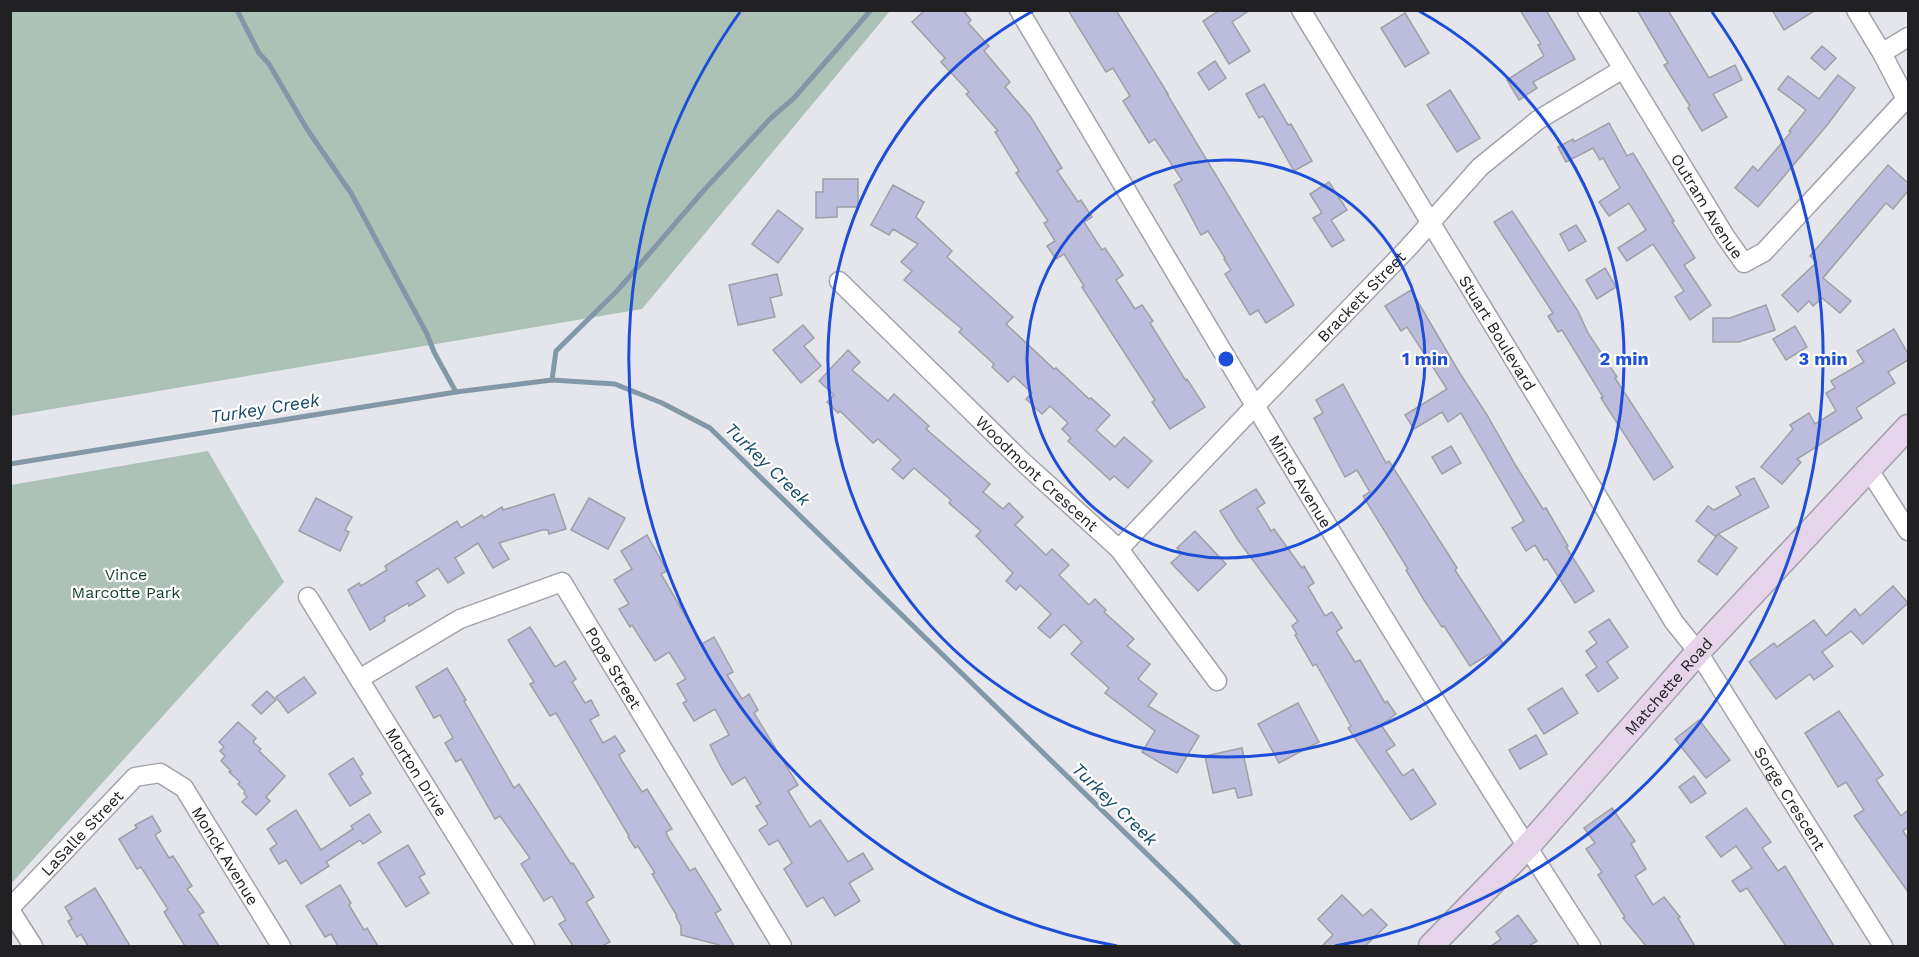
<svg xmlns="http://www.w3.org/2000/svg" width="1919" height="957" font-family="'Work Sans',sans-serif">
<style>
.green{fill:#adc2b7}
.lines{fill:none;stroke-linecap:round;stroke-linejoin:round}
.stream{stroke:#8298a7;stroke-width:5}
.building{fill:#bcbddc;stroke:#9fa0a6;stroke-width:1.5}
.street-casing{stroke:#a2a3a9;stroke-width:21}
.secondary-casing{stroke:#a2a3a9;stroke-width:27}
.street{stroke:#fff;stroke-width:18}
.secondary{stroke:#e6d4ea;stroke-width:24}
.ring{fill:none;stroke:#1d4ed8;stroke-width:3}
.labels{text-anchor:middle;dominant-baseline:central;stroke-width:4.5;stroke-linejoin:round;paint-order:stroke}
.street-label{font-size:16px;fill:#212123;stroke:#fff}
.park-label{font-size:16px;fill:#103e2c;stroke:#fff}
.water-label{font-size:18px;font-style:italic;fill:#154a68;stroke:#fff}
.centre{fill:#1d4ed8;stroke:#fff;stroke-width:3}
.ring-label{font-size:18px;text-anchor:middle;font-weight:bold;fill:#1d4ed8;stroke:#fff;stroke-width:4.5;stroke-linejoin:round;paint-order:stroke}
</style>
<rect width="100%" height="100%" fill="#e5e5ec"/>
<!-- green -->
<g class="green">
<polygon points="11,10 890,10 890,11 642,309 11,416"/>
<polygon points="208,451 284,582 11,884 11,485"/>
</g>
<g class="lines">
<!-- stream -->
<g class="stream">
<polyline points="237,10 259,53 269,64 307,129 351,193 427,334 434,352 456,392"/>
<polyline points="552,380 556,351 617,291 705,189 771,118 794,98 871,10"/>
<polyline points="10,464 456,392 552,380 615,384 662,403 710,428 1191,897 1239,946"/>
</g>
</g>
<!-- building -->
<g class="building">
<polygon points="925,10 963,10 971,20 968,23 989,46 984,51 1010,82 1005,87 1030,116 1062,168 1057,171 1078,202 1081,200 1092,217 1084,222 1102,250 1105,248 1123,275 1116,280 1135,309 1142,305 1153,321 1150,323 1186,381 1187,379 1205,407 1170,429 1152,402 1155,400 1082,287 1084,286 1064,254 1056,259 1047,246 1055,241 1044,223 1048,221 1016,173 1019,171 995,132 998,131 966,94 969,92 941,62 945,58 912,22"/>
<polygon points="1068,10 1116,10 1168,94 1167,94 1294,305 1266,323 1258,310 1250,315 1225,274 1231,270 1224,259 1225,258 1208,231 1201,235 1174,185 1182,180 1155,139 1149,143 1123,101 1130,96 1113,68 1106,72"/>
<polygon points="1220,10 1250,10 1232,22 1250,51 1229,64 1203,21"/>
<polygon points="1520,10 1546,10 1575,59 1533,82 1537,88 1519,100 1507,80 1544,56 1538,45 1541,44"/>
<polygon points="1637,10 1668,10 1709,78 1735,65 1742,80 1713,94 1727,117 1702,131 1688,108 1690,106 1664,65 1668,63"/>
<polygon points="1772,10 1816,10 1784,30"/>
<polygon points="1405,13 1429,53 1405,67 1381,28"/>
<polygon points="1822,46 1836,58 1825,70 1811,58"/>
<polygon points="1215,61 1226,78 1209,90 1198,73"/>
<polygon points="1838,75 1855,88 1828,124 1758,207 1735,188 1753,166 1758,171 1791,132 1789,131 1806,110 1778,89 1788,76 1819,99"/>
<polygon points="1264,84 1288,125 1291,124 1312,161 1294,171 1263,116 1259,118 1246,94"/>
<polygon points="1450,90 1480,138 1457,152 1427,105"/>
<polygon points="1609,123 1627,156 1633,153 1674,221 1672,222 1695,258 1684,265 1711,305 1690,320 1675,297 1684,291 1653,244 1627,261 1618,248 1646,230 1629,203 1609,216 1599,202 1620,188 1603,158 1600,160 1593,148 1566,162 1558,147 1573,139 1574,142"/>
<polygon points="1888,165 1908,183 1908,191 1893,209 1886,203 1823,278 1851,301 1840,313 1822,298 1813,306 1809,301 1798,312 1782,295 1817,262 1810,256"/>
<polygon points="823,179 858,179 858,207 837,207 837,217 816,218 816,192 823,192"/>
<polygon points="1329,182 1347,210 1331,220 1344,240 1332,247 1313,218 1322,213 1310,194"/>
<polygon points="893,185 924,202 916,217 952,251 947,257 1013,317 1006,324 1054,369 1056,368 1089,399 1091,398 1110,415 1096,430 1115,447 1124,437 1152,461 1128,488 1114,476 1110,480 1068,441 1071,438 1062,429 1068,423 1050,406 1042,414 1026,399 1032,393 1014,376 1008,382 992,367 994,364 959,332 962,329 904,280 912,271 901,262 918,244 893,229 889,235 871,225"/>
<polygon points="778,210 803,229 778,263 752,244"/>
<polygon points="1512,211 1578,311 1588,333 1617,377 1615,378 1673,467 1654,480 1601,398 1603,397 1562,330 1558,332 1548,316 1553,313 1494,222"/>
<polygon points="1576,225 1586,241 1569,251 1560,234"/>
<polygon points="1605,268 1616,287 1597,299 1586,280"/>
<polygon points="777,274 782,295 770,298 775,317 738,325 729,285"/>
<polygon points="1411,290 1459,372 1487,415 1516,466 1543,509 1546,508 1568,546 1566,547 1594,591 1575,603 1547,559 1544,560 1535,545 1526,551 1512,528 1524,521 1461,413 1448,422 1442,412 1414,429 1405,415 1447,389 1407,327 1401,331 1385,306"/>
<polygon points="1766,305 1775,330 1739,342 1713,342 1713,318 1730,318"/>
<polygon points="803,325 814,338 804,346 821,366 801,383 773,350"/>
<polygon points="1795,326 1807,347 1786,360 1773,339"/>
<polygon points="1894,329 1908,354 1908,360 1888,372 1895,383 1856,408 1862,418 1797,459 1801,462 1782,484 1761,467 1793,429 1790,425 1809,413 1815,424 1836,411 1826,393 1835,388 1831,381 1864,362 1857,351"/>
<polygon points="848,350 860,362 852,370 888,401 894,394 929,426 926,429 990,484 983,492 1003,509 1009,503 1023,517 1015,525 1046,555 1052,549 1069,565 1059,575 1089,605 1095,599 1106,610 1104,612 1134,639 1127,646 1150,664 1138,679 1157,694 1148,706 1199,736 1177,773 1142,752 1155,731 1105,693 1109,688 1071,654 1082,642 1064,624 1050,638 1038,628 1051,614 1020,585 1016,590 1006,581 1013,573 976,536 981,531 949,503 951,500 914,468 903,479 892,469 901,460 878,439 873,443 840,411 838,413 827,402 834,395 819,381"/>
<polygon points="1343,384 1386,463 1389,461 1457,568 1455,570 1504,645 1470,666 1444,626 1442,627 1424,600 1406,570 1408,569 1363,496 1370,492 1357,470 1345,477 1314,418 1323,413 1316,400"/>
<polygon points="1451,446 1461,463 1442,474 1432,457"/>
<polygon points="1754,478 1769,507 1718,534 1737,548 1717,575 1698,561 1718,534 1715,536 1696,521 1708,506 1714,510 1741,495 1736,487"/>
<polygon points="1256,489 1265,503 1257,508 1271,531 1274,529 1302,568 1304,566 1314,583 1308,587 1325,616 1332,612 1342,628 1336,632 1355,662 1360,660 1385,703 1387,701 1396,714 1381,725 1395,745 1386,751 1403,776 1413,769 1436,804 1411,820 1348,728 1351,726 1316,664 1313,666 1295,635 1297,634 1292,626 1298,621 1238,540 1220,511"/>
<polygon points="554,494 566,529 549,534 548,530 542,530 499,543 509,559 493,568 478,543 455,558 464,573 448,583 438,568 416,582 425,596 409,606 408,603 384,617 385,621 370,630 348,590 359,583 361,586 387,570 385,566 457,521 461,528 482,515 484,518 502,507 503,510"/>
<polygon points="316,498 352,517 345,530 349,532 340,551 299,531"/>
<polygon points="589,498 625,518 608,549 571,530"/>
<polygon points="1195,531 1226,564 1198,591 1171,563 1182,553 1177,548"/>
<polygon points="647,535 667,571 661,574 702,644 714,637 733,672 727,675 742,699 749,694 758,710 754,713 798,785 788,791 810,827 820,820 848,862 863,853 873,869 849,883 860,901 835,916 823,897 807,907 784,869 792,863 778,840 769,845 759,830 768,824 756,806 761,804 745,777 732,785 721,767 710,745 729,735 715,709 694,721 683,703 687,701 677,684 686,679 669,652 655,661 632,625 630,627 619,609 629,604 614,580 632,569 621,551"/>
<polygon points="1893,586 1908,603 1863,644 1851,631 1822,652 1833,666 1814,680 1810,674 1776,699 1749,662 1774,643 1777,647 1814,620 1826,636 1855,609 1860,616"/>
<polygon points="1609,619 1628,647 1607,662 1618,678 1598,692 1586,675 1597,667 1586,651 1597,643 1589,632"/>
<polygon points="530,627 555,667 565,661 576,679 572,682 585,703 591,700 599,715 590,720 603,743 615,736 625,751 619,755 622,761 642,792 647,789 672,829 666,832 669,839 690,871 695,868 721,910 715,913 734,946 723,946 681,935 681,926 676,917 677,916 652,874 655,873 638,846 635,848 628,837 629,836 556,713 550,716 530,684 534,682 508,640"/>
<polygon points="447,668 466,700 464,701 514,788 519,784 571,864 573,863 594,897 586,902 610,942 602,946 573,946 559,924 566,920 552,896 544,901 521,864 530,858 500,816 495,819 461,759 456,762 445,743 453,738 440,715 434,718 416,687"/>
<polygon points="304,677 316,693 288,713 276,697"/>
<polygon points="1562,688 1578,713 1544,734 1528,709"/>
<polygon points="267,691 276,700 261,714 252,705"/>
<polygon points="1298,703 1319,742 1279,763 1258,724"/>
<polygon points="1839,711 1883,775 1876,780 1901,816 1908,810 1908,827 1903,831 1908,839 1908,892 1854,816 1864,810 1846,782 1838,787 1805,733"/>
<polygon points="1699,720 1730,760 1706,778 1675,739"/>
<polygon points="238,722 256,738 253,742 261,749 259,751 285,776 266,797 270,801 256,815 242,802 247,797 244,793 245,791 238,784 240,782 229,772 231,771 221,761 225,756 220,751 224,747 219,742"/>
<polygon points="1536,735 1547,754 1520,769 1509,750"/>
<polygon points="1242,748 1252,795 1238,798 1235,788 1213,793 1205,756"/>
<polygon points="353,758 363,774 360,776 371,793 350,806 329,774"/>
<polygon points="1694,776 1706,793 1691,803 1679,787"/>
<polygon points="1612,808 1635,841 1631,844 1646,869 1635,876 1653,905 1664,897 1680,917 1678,918 1695,946 1646,946 1623,918 1625,917 1598,875 1602,872 1586,849 1595,843 1584,828"/>
<polygon points="1746,808 1771,842 1762,848 1778,871 1785,866 1834,946 1786,946 1747,888 1740,892 1732,881 1752,868 1736,846 1721,857 1706,837"/>
<polygon points="296,810 321,850 353,829 351,826 369,814 381,832 363,844 360,840 326,862 329,866 301,884 286,860 279,864 270,849 277,844 267,829"/>
<polygon points="152,816 161,831 155,835 169,858 173,856 192,886 187,889 204,912 199,915 219,946 185,946 164,912 168,909 141,867 137,869 119,839 137,828 135,825"/>
<polygon points="408,845 425,874 419,877 429,893 406,907 378,863"/>
<polygon points="340,885 351,903 349,905 364,930 367,928 378,946 338,946 331,934 325,937 306,906"/>
<polygon points="95,888 112,916 130,946 88,946 81,934 77,937 68,921 72,919 65,907"/>
<polygon points="1342,895 1363,916 1371,909 1387,925 1365,946 1322,946 1333,935 1318,919"/>
<polygon points="1518,915 1537,941 1529,946 1491,946 1501,939 1496,932"/>
</g>
<g class="lines">
<!-- street casing -->
<g class="street-casing">
<g id="street">
<path id="s1" d="M1019,10C1206,324 1392,640 1591,946"/>
<path id="s2" d="M1301,10L1674,622L1698,652L1883,946"/>
<path id="s3" d="M1587,10L1725,236L1744,263L1764,252L1906,99"/>
<polyline points="1856,10 1882,53 1908,103"/>
<polyline points="1882,53 1908,37"/>
<path id="s4" d="M839,281L1023,462L1119,549L1217,681"/>
<polyline points="1869,470 1908,531"/>
<path id="s5" d="M1119,549L1255,406L1408,248L1480,167L1538,120L1623,69"/>
<path id="s6" d="M308,597L525,946"/>
<path id="s7" d="M359,679L460,619L562,582L782,946"/>
<path id="s8" d="M10,908L135,777L160,773L184,788L281,946"/>
<polyline points="10,910 33,946"/>
</g>
</g>
<!-- secondary casing -->
<g class="secondary-casing">
<g id="secondary">
<path id="s9" d="M1431,946L1527,847L1698,652L1908,427"/>
</g>
</g>
<!-- street -->
<use href="#street" class="street"/>
<!-- secondary -->
<use href="#secondary" class="secondary"/>
</g>
<!-- distance rings -->
<g class="ring">
<circle cx="1226" cy="359" r="199"/>
<path d="M1419 11A398 398 0 1 1 1033 11"/>
<path d="M1117 946A597 597 0 0 1 740 12M1712 12A597 597 0 0 1 1335 946"/>
</g>
<g class="labels">
<!-- street labels -->
<g class="street-label">
<text stroke="none"><textPath href="#s3" startOffset="230">Outram Avenue</textPath></text>
<text stroke="none"><textPath href="#s5" startOffset="350">Brackett Street</textPath></text>
<text stroke="none"><textPath href="#s2" startOffset="378">Stuart Boulevard</textPath></text>
<text stroke="none"><textPath href="#s4" startOffset="276">Woodmont Crescent</textPath></text>
<text stroke="none"><textPath href="#s1" startOffset="549">Minto Avenue</textPath></text>
<text stroke="none"><textPath href="#s7" startOffset="326">Pope Street</textPath></text>
<text stroke="none"><textPath href="#s9" startOffset="352">Matchette Road</textPath></text>
<text stroke="none"><textPath href="#s6" startOffset="206">Morton Drive</textPath></text>
<text stroke="none"><textPath href="#s2" startOffset="928">Sorge Crescent</textPath></text>
<text stroke="none"><textPath href="#s8" startOffset="104">LaSalle Street</textPath></text>
<text stroke="none"><textPath href="#s8" startOffset="314">Monck Avenue</textPath></text>
</g>
<!-- park labels -->
<g class="park-label">
<text x="126" y="574">Vince<tspan x="126" dy="18">Marcotte Park</tspan></text>
</g>
<!-- water labels -->
<g class="water-label">
<text transform="translate(265 408) rotate(-9)">Turkey Creek</text>
<text transform="translate(768 464) rotate(44)">Turkey Creek</text>
<text transform="translate(1115 804) rotate(44)">Turkey Creek</text>
</g>
</g>
<circle cx="1226" cy="359" r="9" class="centre"/>
<g class="ring-label">
<text x="1425" y="365">1 min</text>
<text x="1624" y="365">2 min</text>
<text x="1823" y="365">3 min</text>
</g>
<!-- border -->
<rect width="1919" height="957" fill="none" stroke="#212123" stroke-width="24"/>
</svg>
